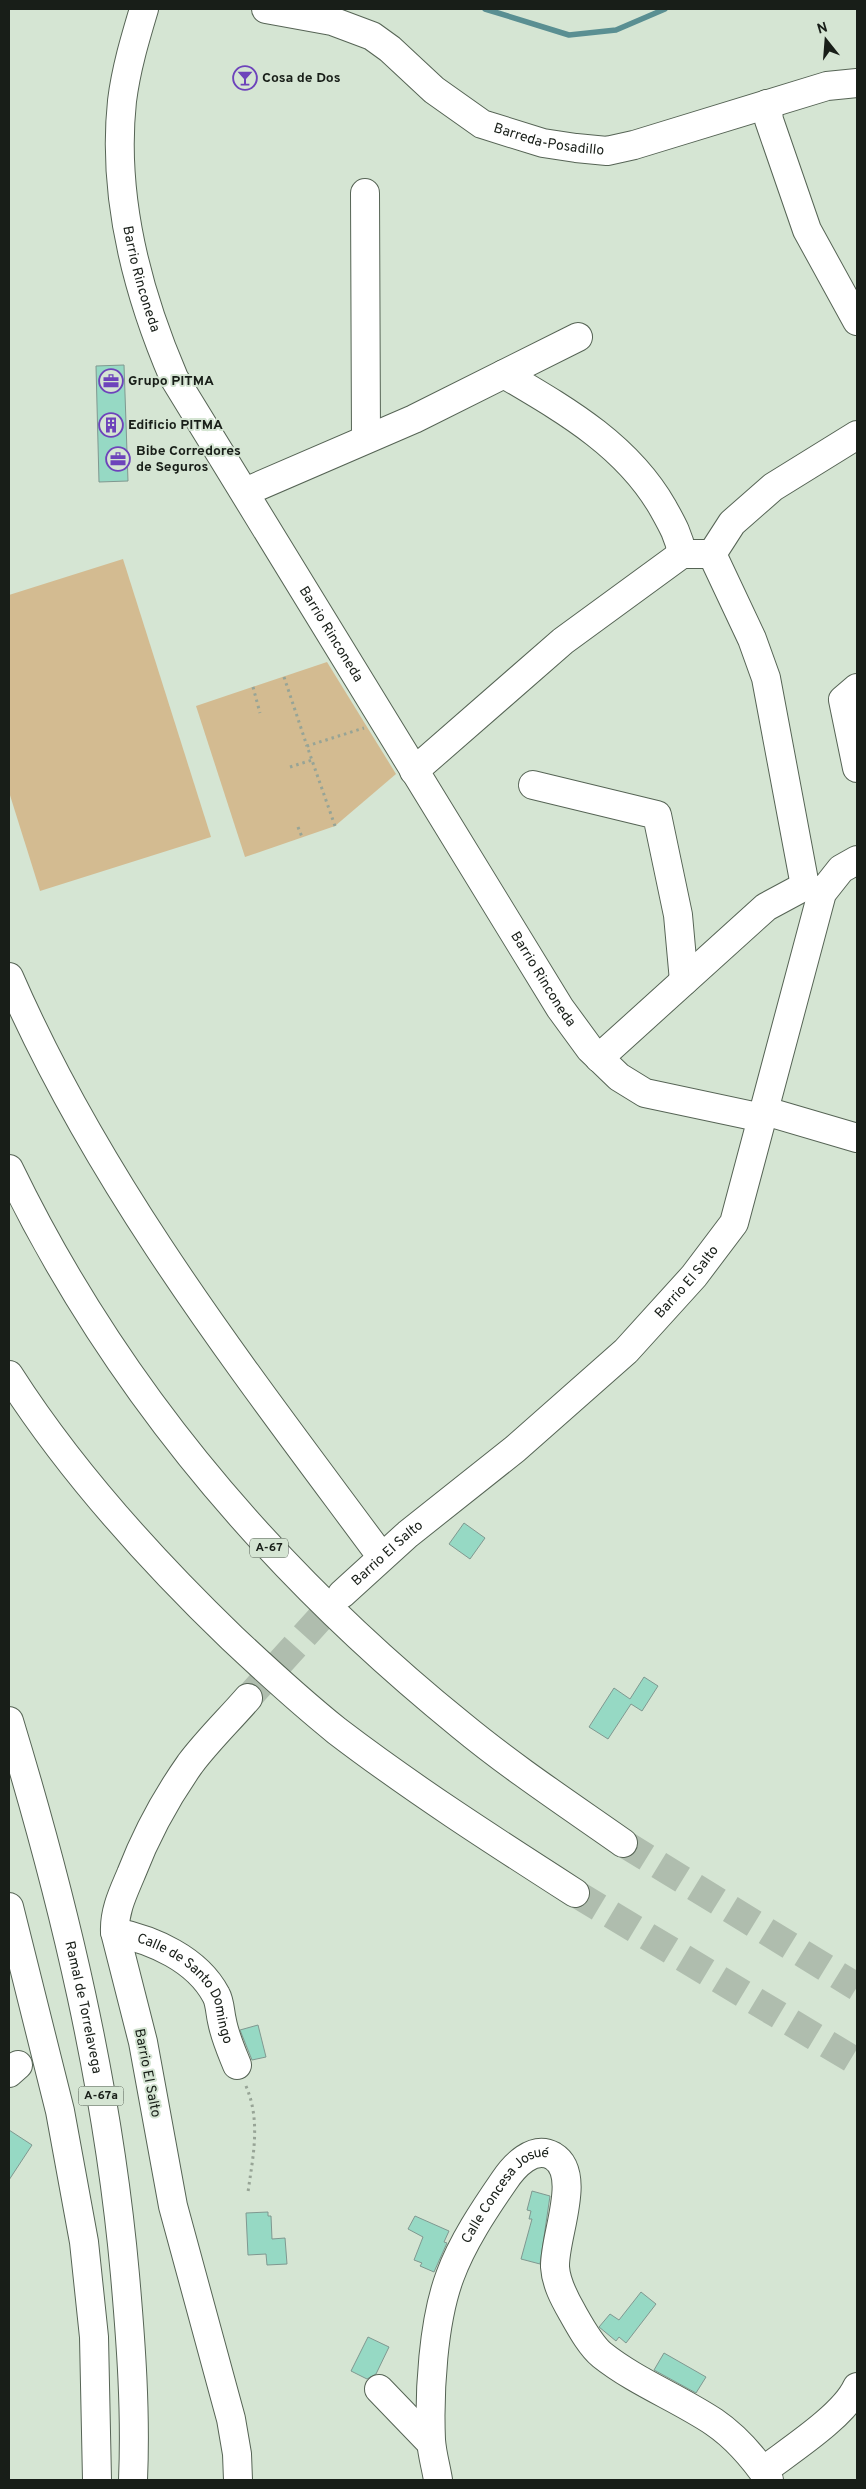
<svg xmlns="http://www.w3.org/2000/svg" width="866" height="2489" font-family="Overpass,sans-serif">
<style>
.green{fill:#d3bb91}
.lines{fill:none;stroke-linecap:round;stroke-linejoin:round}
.stream{stroke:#5a8f92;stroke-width:5.5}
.building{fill:#96d9c4;stroke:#809890}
.minor-tunnel{stroke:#afbdae;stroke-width:28;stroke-dasharray:28 14;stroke-linecap:butt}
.highway-tunnel{stroke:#afbdae;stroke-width:28;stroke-dasharray:28 14;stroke-linecap:butt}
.minor-casing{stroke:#566455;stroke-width:30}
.highway-casing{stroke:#566455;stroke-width:30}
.path{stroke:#97a496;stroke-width:3;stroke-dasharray:2.5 4;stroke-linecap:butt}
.minor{stroke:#fff;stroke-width:28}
.highway{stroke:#fff;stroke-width:28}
.labels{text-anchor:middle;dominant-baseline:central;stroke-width:4;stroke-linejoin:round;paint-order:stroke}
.shield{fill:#d5e5d3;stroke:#515a50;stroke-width:1}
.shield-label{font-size:12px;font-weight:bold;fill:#181e18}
.poi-label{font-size:14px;font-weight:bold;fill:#181e18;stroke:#d5e5d3;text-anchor:start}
.street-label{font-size:14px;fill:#181e18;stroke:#d5e5d3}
</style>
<rect width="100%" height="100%" fill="#d5e5d3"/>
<!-- green -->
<g class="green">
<polygon points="123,559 211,837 40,891 9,792 9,595"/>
<polygon points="327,662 396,774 335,826 245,857 196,706"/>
</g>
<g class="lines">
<!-- stream -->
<polyline class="stream" points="485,9 569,35 616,30 665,9"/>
</g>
<!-- building -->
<g class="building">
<polygon points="124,365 128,481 99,482 96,366"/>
<polygon points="464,1523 485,1538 470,1559 449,1544"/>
<polygon points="644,1677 658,1686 642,1711 631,1704 608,1739 589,1727 614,1688 630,1699"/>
<polygon points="258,2025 266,2057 252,2060 240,2030"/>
<polygon points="9,2130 32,2145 9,2180"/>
<polygon points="532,2191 550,2196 540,2264 521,2259 532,2219 529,2219 531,2211 527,2210"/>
<polygon points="268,2212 268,2216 271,2216 272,2239 285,2238 287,2264 267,2265 266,2254 248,2255 246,2213"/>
<polygon points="415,2216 449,2231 444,2242 447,2243 434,2272 420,2266 422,2263 414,2260 423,2237 408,2229"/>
<polygon points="641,2292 656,2304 626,2343 619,2337 616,2341 599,2327 610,2314 619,2320"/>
<polygon points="368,2337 389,2347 376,2374 367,2379 351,2371"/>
<polygon points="664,2353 706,2377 696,2393 654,2370"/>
</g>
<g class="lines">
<!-- minor-tunnel -->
<polyline class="minor-tunnel" points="248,1698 342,1594"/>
<!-- highway-tunnel -->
<g class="highway-tunnel">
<polyline points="623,1843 857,1987"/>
<polyline points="575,1893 857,2062"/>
</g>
<!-- minor casing -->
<g class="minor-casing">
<g id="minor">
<path id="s1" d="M144,9C135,39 126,69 122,101C112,195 137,292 174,378L560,1008L590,1049L619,1077L645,1093L763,1118"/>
<path id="s2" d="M266,9L332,21L372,36L390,49L434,90L482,124L543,143L576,148L607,151L634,145L827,86L857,83"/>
<polyline points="767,104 769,120 807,230 857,321"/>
<polyline points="365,193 366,439"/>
<path d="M504,374C565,410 627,445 663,508C672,524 679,536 682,554"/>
<polyline points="245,492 414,419 578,337"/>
<polyline points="712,554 752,639 766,678 805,886 822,893"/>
<polyline points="712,554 732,523 773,487 857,435"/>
<polyline points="857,688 843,700 857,768"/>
<polyline points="414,771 563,641 682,554 712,554"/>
<polyline points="533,785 657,815 678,915 684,981"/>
<path d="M9,977C101,1189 245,1372 381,1556"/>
<polyline points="599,1058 766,907 805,886"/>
<polyline points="765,1111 857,1138"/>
<path id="s3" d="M342,1594L408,1534L515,1449L626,1351L694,1276L734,1223L822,893L841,869L857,860"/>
<path id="s4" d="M115,1932C153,1940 197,1959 216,1995C220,2002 220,2013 222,2021C225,2037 231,2050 237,2065"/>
<polyline points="9,2073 18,2065"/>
<polyline points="379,2389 431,2443"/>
<path d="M763,2471C789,2451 844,2416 857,2387"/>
<path d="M238,2480L237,2454L231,2419L173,2206L143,2042L115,1932C114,1911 123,1893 131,1874C146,1835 166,1798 190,1764C208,1740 229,1720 248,1698"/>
<path id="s5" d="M438,2480C436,2467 432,2454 431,2440C429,2393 433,2321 450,2276C462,2243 484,2210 504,2181C514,2166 533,2145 553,2156C583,2174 554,2236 555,2267C556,2283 564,2298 572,2312C580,2326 590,2345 602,2355C636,2382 678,2398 714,2422C736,2437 754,2458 769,2480"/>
</g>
</g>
<!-- highway casing -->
<g class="highway-casing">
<g id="highway">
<path d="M9,1169C115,1388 273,1573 462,1726C513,1768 569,1805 623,1843"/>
<path d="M9,1375C71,1472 149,1558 232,1638C266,1670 301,1702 337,1731C413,1789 494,1841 575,1893"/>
<path id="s6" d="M9,1721C64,1902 108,2085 125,2275C131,2343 136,2412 133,2480"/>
<polyline points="9,1907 60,2111 84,2242 94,2337 97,2480"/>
</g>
</g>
<!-- path -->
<g class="path">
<polyline points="284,677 307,746"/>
<polyline points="253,687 260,713"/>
<polyline points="290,767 312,760"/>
<polyline points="335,826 307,746 364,728"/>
<polyline points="298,827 302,837"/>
<path d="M246,2086C261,2121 253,2156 248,2192"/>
</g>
<!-- minor -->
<use href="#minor" class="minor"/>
<!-- highway -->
<use href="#highway" class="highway"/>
</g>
<!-- icons -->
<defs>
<g id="bar-ring" transform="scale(1.25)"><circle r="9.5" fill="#d5e5d3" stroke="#6d43bb" stroke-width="1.5"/><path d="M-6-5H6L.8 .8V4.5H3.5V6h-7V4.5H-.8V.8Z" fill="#6d43bb"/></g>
<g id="office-ring" transform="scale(1.25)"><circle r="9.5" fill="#d5e5d3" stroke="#6d43bb" stroke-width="1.5"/><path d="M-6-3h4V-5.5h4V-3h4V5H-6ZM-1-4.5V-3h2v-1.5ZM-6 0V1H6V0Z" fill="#6d43bb"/></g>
<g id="building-ring" transform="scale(1.25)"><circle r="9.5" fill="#d5e5d3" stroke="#6d43bb" stroke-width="1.5"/><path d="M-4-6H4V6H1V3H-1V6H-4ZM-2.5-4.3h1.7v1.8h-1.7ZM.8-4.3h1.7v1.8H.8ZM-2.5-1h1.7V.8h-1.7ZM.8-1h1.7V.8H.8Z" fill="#6d43bb"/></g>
</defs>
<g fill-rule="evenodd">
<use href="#bar-ring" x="245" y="78"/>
<use href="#office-ring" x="111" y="381"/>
<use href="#building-ring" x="111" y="425"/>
<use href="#office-ring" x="118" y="459"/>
</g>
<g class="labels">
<!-- shield labels -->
<g class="shield">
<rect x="250" y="1538.5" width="38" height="19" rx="4"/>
<rect x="78.5" y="2086.5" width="45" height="19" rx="4"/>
</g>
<g class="shield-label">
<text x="269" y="1548">A-67</text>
<text x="101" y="2096">A-67a</text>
</g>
<!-- poi labels -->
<g class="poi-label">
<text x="262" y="78">Cosa de Dos</text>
<text x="128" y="381">Grupo PITMA</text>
<text x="128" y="425">Edificio PITMA</text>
<text x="136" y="451">Bibe Corredores<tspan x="136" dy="16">de Seguros</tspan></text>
</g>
<!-- street labels -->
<g class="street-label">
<text stroke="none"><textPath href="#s2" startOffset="320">Barreda-Posadillo</textPath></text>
<text stroke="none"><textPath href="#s1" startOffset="275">Barrio Rinconeda</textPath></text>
<text stroke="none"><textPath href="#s1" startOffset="680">Barrio Rinconeda</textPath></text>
<text stroke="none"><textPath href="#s1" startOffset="1085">Barrio Rinconeda</textPath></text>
<text stroke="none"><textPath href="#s3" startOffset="466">Barrio El Salto</textPath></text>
<text stroke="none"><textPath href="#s3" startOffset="61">Barrio El Salto</textPath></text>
<text stroke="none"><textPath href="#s4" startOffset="98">Calle de Santo Domingo</textPath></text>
<text stroke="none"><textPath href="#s6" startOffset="296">Ramal de Torrelavega</textPath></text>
<text transform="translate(147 2073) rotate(79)">Barrio El Salto</text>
<text stroke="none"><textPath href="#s5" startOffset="308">Calle Concesa Josué</textPath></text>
</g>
</g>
<!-- border -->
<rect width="866" height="2489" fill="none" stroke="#181e18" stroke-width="20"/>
<!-- north arrow -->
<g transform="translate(826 40) rotate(343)" stroke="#d5e5d3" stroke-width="4" paint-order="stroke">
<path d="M0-4L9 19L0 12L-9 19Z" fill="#181e18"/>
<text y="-8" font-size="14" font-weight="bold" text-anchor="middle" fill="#181e18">N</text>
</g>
</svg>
